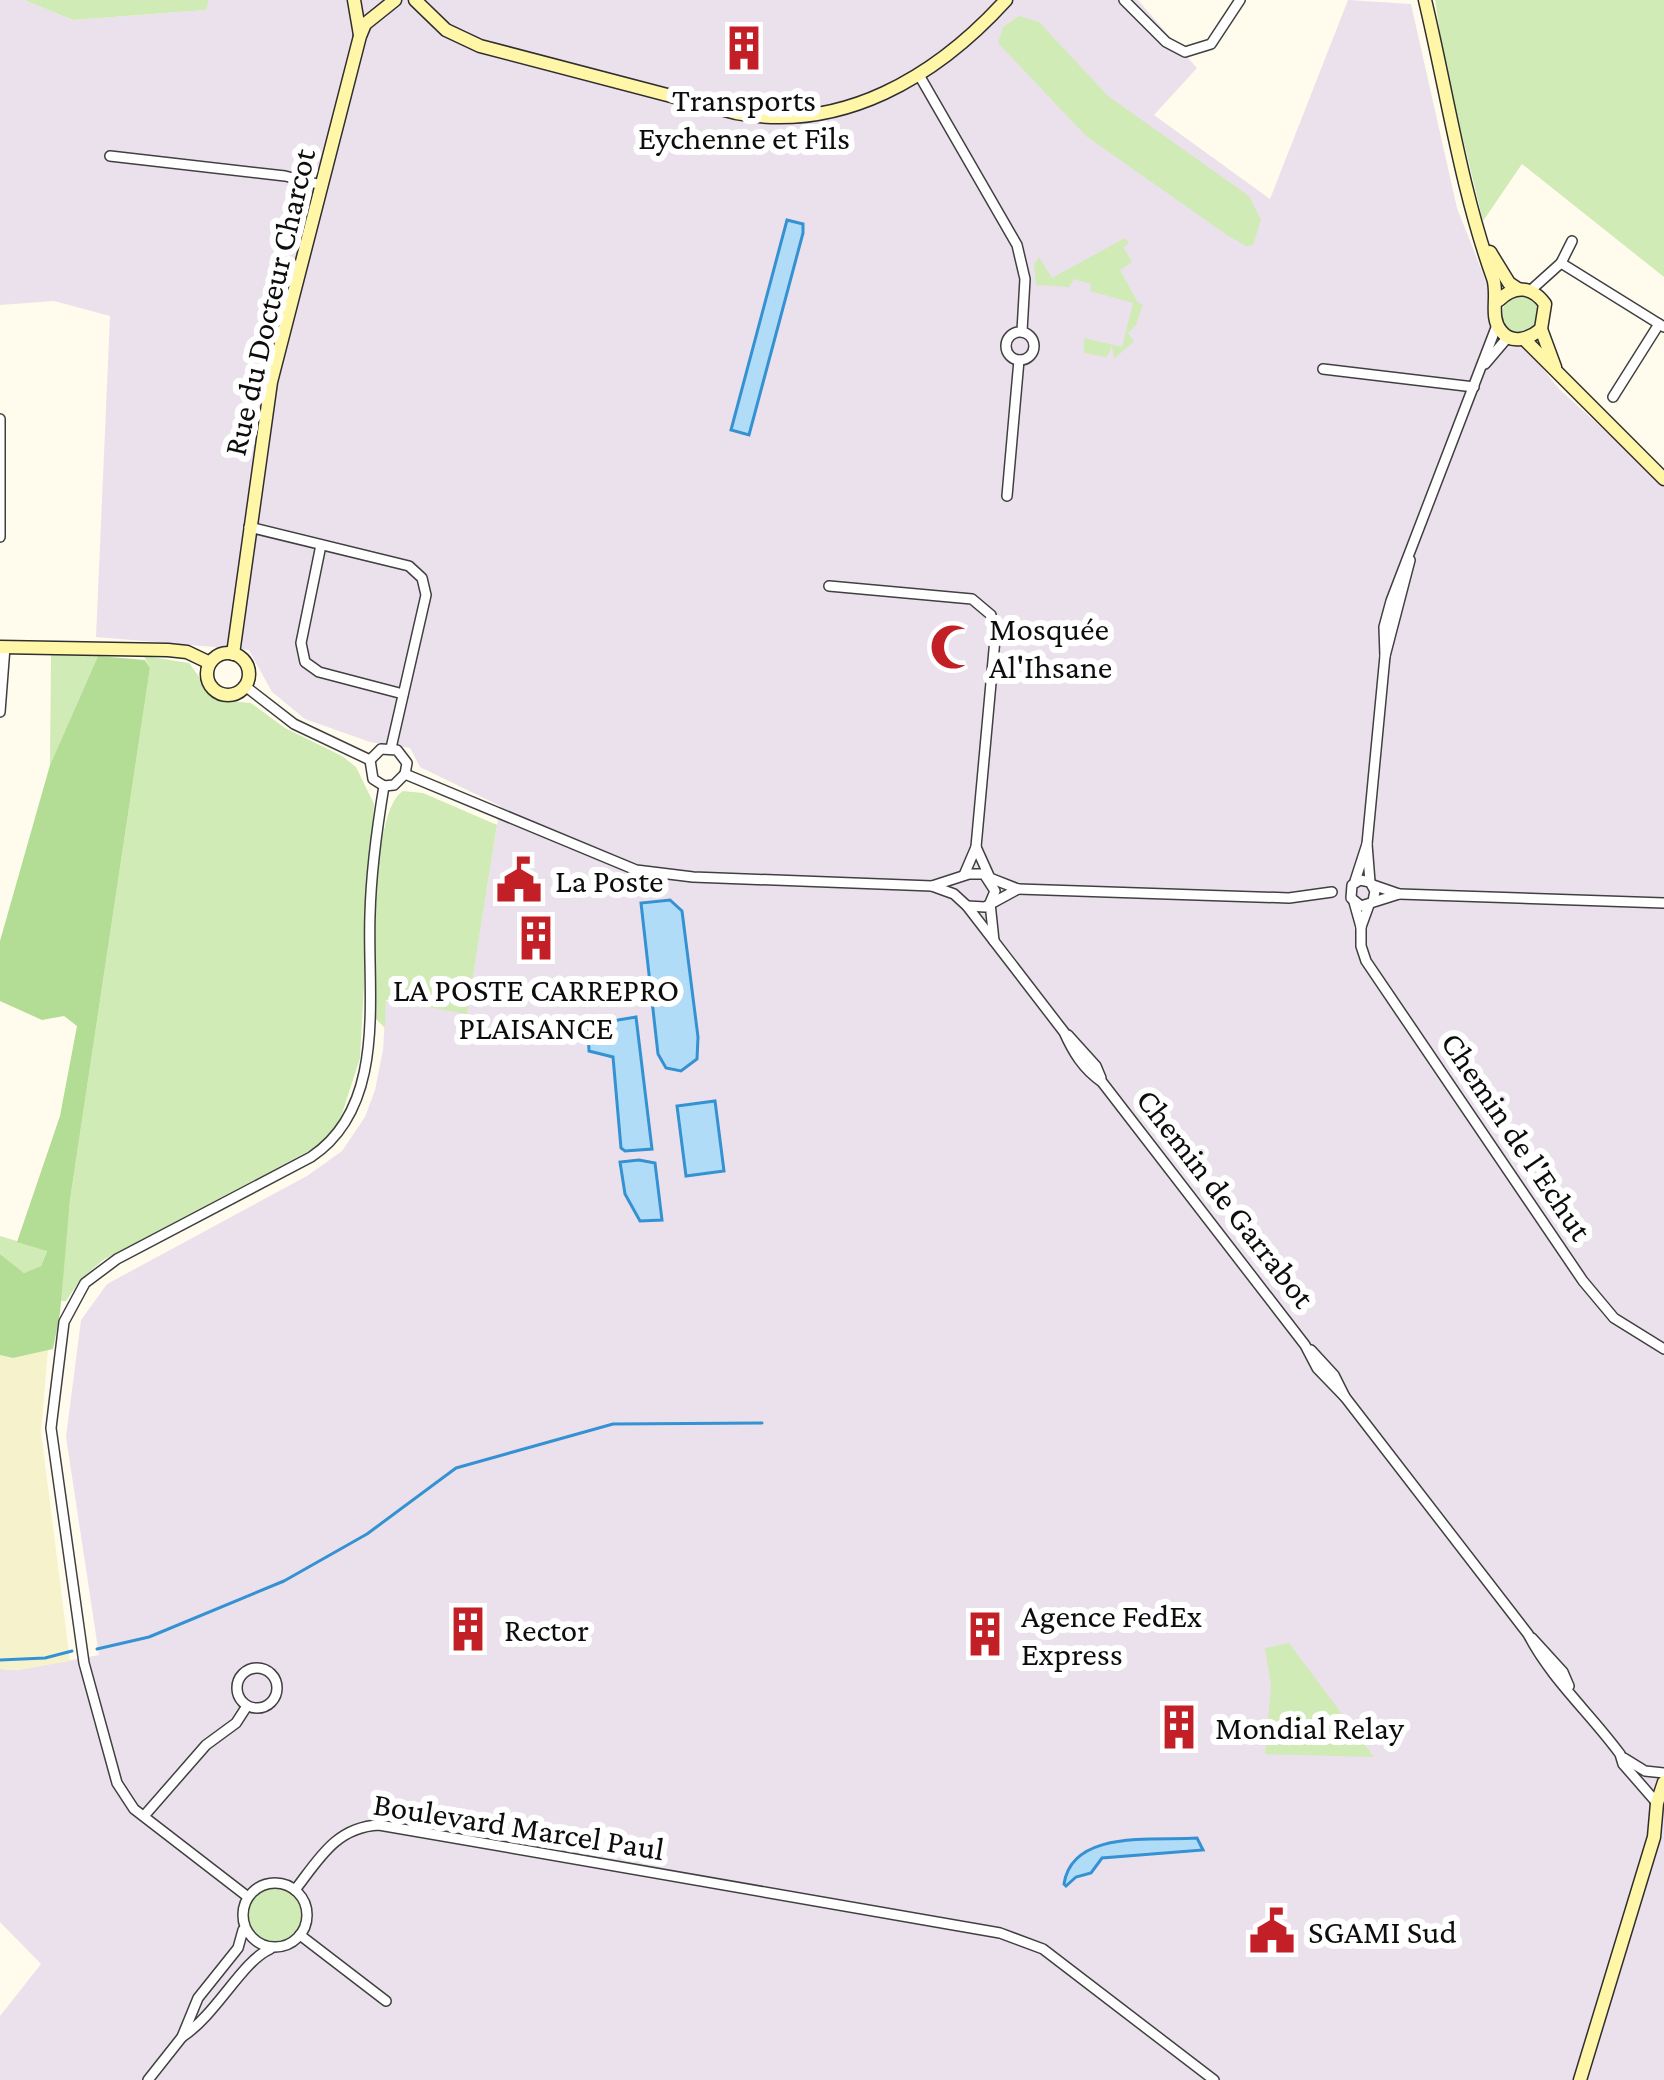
<svg xmlns="http://www.w3.org/2000/svg" width="1664" height="2080" font-family="'Crimson Pro',serif">
<style>
.industrial{fill:#ebe1ec}
.farmland{fill:#f6f3cc}
.green{fill:#d0ebb5}
.forest{fill:#b3dc94}
.water{fill:#b0dcf8;stroke:#3491d2;stroke-width:3}
.lines{fill:none;stroke-linecap:round;stroke-linejoin:round}
.stream{stroke:#3491d2;stroke-width:3}
.street-casing{stroke:#404040;stroke-width:12}
.secondary-casing{stroke:#2f2f2f;stroke-width:15}
.street{stroke:#fff;stroke-width:9}
.secondary{stroke:#fff6a8;stroke-width:12}
.labels{text-anchor:middle;dominant-baseline:central;stroke-width:12;stroke-linejoin:round;paint-order:stroke}
.poi-label{font-size:33px;fill:#0d0d0d;stroke:#fff;text-anchor:start}
.street-label{font-size:33px;fill:#0d0d0d;stroke:#fff}
</style>
<rect width="100%" height="100%" fill="#fffced"/>
<!-- industrial -->
<polygon class="industrial" points="0,0 24,0 73,20 205,10 209,0 1138,0 1197,68 1154,115 1270,199 1348,0 1411,4 1457,208 1493,299 1491,327 1498,338 1524,345 1559,389 1664,484 1664,2080 0,2080 0,2016 41,1964 0,1922 0,1669 17,1670 99,1655 66,1437 81,1320 107,1284 307,1176 342,1151 365,1117 375,1090 383,1050 386,1001 467,1013 500,806 420,767 410,748 370,742 305,719 272,692 249,650 96,637 110,316 54,301 0,305"/>
<!-- farmland -->
<polygon class="farmland" points="48,1350 41,1432 70,1661 17,1670 0,1669 0,1355 13,1358"/>
<!-- green -->
<g class="green">
<polygon points="24,0 209,0 206,10 73,20"/>
<polygon points="1435,0 1664,0 1664,277 1522,164 1483,221 1445,65"/>
<polygon points="1019,16 1039,22 1108,96 1249,196 1261,220 1253,245 1246,246 1227,235 1086,136 998,43 1003,27"/>
<polygon points="1125,238 1129,243 1123,247 1132,262 1120,270 1138,303 1143,304 1136,325 1128,333 1134,341 1114,359 1112,346 1107,357 1084,353 1084,338 1122,347 1133,303 1090,291 1091,284 1074,279 1069,287 1036,285 1034,265 1039,257 1052,278"/>
<circle cx="1521" cy="315" r="19"/>
<polygon points="51,654 98,656 50,765"/>
<polygon points="144,656 189,663 216,700 251,703 285,728 342,756 356,767 374,804 360,1058 339,1123 320,1145 103,1260 81,1279 66,1301 60,1301 70,1200 150,668"/>
<path d="M403,791L423,793L497,825L467,1014L386,1000L385,1028L375,1018C375,976 369,812 403,791Z"/>
<polygon points="0,1236 47,1250 41,1266 24,1273 0,1254"/>
<polygon points="1289,1643 1374,1757 1265,1754 1271,1685 1265,1648"/>
<circle cx="276" cy="1916" r="28"/>
</g>
<!-- forest -->
<polygon class="forest" points="98,656 145,660 150,668 70,1200 60,1313 53,1349 13,1358 0,1355 0,1254 24,1273 41,1266 47,1251 17,1242 60,1116 77,1026 64,1016 42,1020 0,1001 0,941 50,765"/>
<!-- water -->
<g class="water">
<polygon points="787,220 803,224 803,233 749,435 731,430"/>
<polygon points="670,900 682,911 698,1037 697,1059 681,1071 666,1068 658,1054 641,903"/>
<polygon points="636,1017 652,1149 625,1151 621,1148 613,1057 589,1051 588,1025"/>
<polygon points="715,1101 724,1171 686,1176 677,1106"/>
<polygon points="639,1160 655,1163 662,1220 640,1221 625,1194 620,1162"/>
<path d="M1197,1838L1203,1850L1102,1858L1091,1873L1076,1877L1066,1886L1064,1884C1072,1829 1154,1841 1197,1838Z"/>
</g>
<g class="lines">
<!-- stream -->
<g class="stream">
<polyline points="97,1649 149,1637 284,1581 367,1534 456,1468 613,1424 762,1423"/>
<polyline points="0,1660 45,1658 72,1651"/>
</g>
<!-- street casing -->
<g class="street-casing">
<g id="street">
<polyline points="1124,0 1166,42 1185,52 1211,44 1240,0"/>
<polyline points="919,75 1017,245 1025,279 1022,331"/>
<polyline points="110,156 285,176 322,185"/>
<polyline points="1561,263 1572,241"/>
<polyline points="1531,290 1561,263 1664,327"/>
<circle cx="1020" cy="346" r="14"/>
<polyline points="1485,364 1508,337"/>
<polyline points="1323,369 1474,387"/>
<polyline points="1613,397 1659,324"/>
<polyline points="0,419 0,537"/>
<polyline points="1007,496 1019,360"/>
<polyline points="249,527 409,566 422,578 426,595 391,748"/>
<polyline points="321,545 301,643 305,662 319,672 403,694"/>
<polyline points="1410,560 1385,656 1384,627 1391,601 1497,325"/>
<polyline points="829,586 972,599 991,615 995,639 976,847"/>
<polyline points="245,686 294,724 370,760"/>
<polyline points="0,712 5,647"/>
<polyline points="370,760 381,749 397,750 407,763 405,774"/>
<polyline points="370,760 373,779 384,786 394,785 405,774"/>
<polyline points="405,774 636,870 693,877 932,886 969,874 984,874 995,891 990,903 994,941"/>
<polyline points="1367,844 1385,656"/>
<polyline points="964,875 976,847 990,878 1018,889 985,907 967,906"/>
<polyline points="1355,881 1367,844 1370,882"/>
<polyline points="1373,885 1399,894 1361,906 1351,898 1352,885 1360,880 1370,882 1375,891 1373,901"/>
<path d="M932,886L954,894L967,906L1064,1032C1073,1052 1083,1069 1102,1082L1305,1345L1317,1368L1345,1397"/>
<polyline points="1018,889 1289,898 1332,892"/>
<polyline points="1399,894 1664,903"/>
<polyline points="1354,902 1361,927 1369,905"/>
<polyline points="1361,927 1361,946 1366,961 1583,1281 1614,1318 1664,1349"/>
<polyline points="1068,1035 1096,1066 1101,1078"/>
<path d="M1311,1350L1334,1375L1345,1397L1528,1634C1551,1679 1590,1713 1620,1754L1623,1764L1657,1803"/>
<polyline points="1532,1638 1563,1672 1569,1686"/>
<circle cx="257" cy="1688" r="20"/>
<polyline points="1624,1758 1645,1771 1664,1773"/>
<polyline points="144,1816 206,1745 236,1723 247,1706"/>
<circle cx="275" cy="1915" r="32"/>
<path d="M295,1890C319,1859 336,1827 379,1825L1000,1933L1043,1949L1214,2080"/>
<path d="M248,1897L134,1809L117,1783L84,1663L51,1428L64,1322L85,1283L117,1259L311,1157C388,1106 367,994 370,915C371,872 377,828 384,786"/>
<polyline points="300,1935 386,2001"/>
<path d="M182,2037C217,2014 242,1961 270,1949"/>
<polyline points="148,2080 182,2037 198,1998 238,1948 243,1930"/>
</g>
</g>
<!-- secondary casing -->
<g class="secondary-casing">
<g id="secondary">
<polyline points="354,0 360,35"/>
<path d="M415,0L446,30L480,46L736,113C842,133 936,77 1006,0"/>
<path d="M1425,0C1447,92 1461,189 1493,278C1499,295 1489,317 1501,331C1512,345 1529,339 1541,329"/>
<polyline points="1490,252 1509,283 1518,289"/>
<path d="M1499,300C1515,285 1532,286 1545,304L1541,329L1555,367"/>
<polyline points="1525,340 1664,479"/>
<polyline points="0,647 168,650 187,652 210,663"/>
<circle cx="228" cy="674" r="21"/>
<polyline points="233,654 271,382 360,36 365,24 395,0"/>
<polyline points="1580,2080 1654,1837 1657,1803 1664,1782"/>
</g>
</g>
<!-- street -->
<use href="#street" class="street"/>
<!-- secondary -->
<use href="#secondary" class="secondary"/>
</g>
<!-- icons -->
<defs>
<g id="building-bare" transform="scale(3.6)"><path d="M-4-6H4V6H1V3H-1V6H-4ZM-2.5-4.3h1.7v1.8h-1.7ZM.8-4.3h1.7v1.8H.8ZM-2.5-1h1.7V.8h-1.7ZM.8-1h1.7V.8H.8Z" fill="#c22026" stroke="#fff" stroke-width="2.5" paint-order="stroke"/></g>
<g id="mosque-bare" transform="scale(3.6)"><path d="M3.5-4.9A6 6 0 1 0 3.5 4.9A5 5 0 1 1 3.5-4.9Z" fill="#c22026" stroke="#fff" stroke-width="2.5" paint-order="stroke"/></g>
<g id="civic-bare" transform="scale(3.6)"><path d="M-.6-6.5H3V-4.5H.6V-3L4-1V1h2V6H-6V1h2V-1L-.6-3ZM-1.2 2.5V6h2.4V2.5Z" fill="#c22026" stroke="#fff" stroke-width="2.5" paint-order="stroke"/></g>
</defs>
<g fill-rule="evenodd">
<use href="#building-bare" x="744" y="48"/>
<use href="#mosque-bare" x="953" y="647"/>
<use href="#civic-bare" x="519" y="880"/>
<use href="#building-bare" x="536" y="938"/>
<use href="#building-bare" x="468" y="1629"/>
<use href="#building-bare" x="985" y="1634"/>
<use href="#building-bare" x="1179" y="1727"/>
<use href="#civic-bare" x="1272" y="1931"/>
</g>
<g class="labels">
<!-- poi labels -->
<g class="poi-label">
<text x="744" y="99" text-anchor="middle">Transports<tspan x="744" dy="38">Eychenne et Fils</tspan></text>
<text x="989" y="628">Mosquée<tspan x="989" dy="38">Al'Ihsane</tspan></text>
<text x="555" y="880">La Poste</text>
<text x="536" y="989" text-anchor="middle">LA POSTE CARREPRO<tspan x="536" dy="38">PLAISANCE</tspan></text>
<text x="1021" y="1615">Agence FedEx<tspan x="1021" dy="38">Express</tspan></text>
<text x="504" y="1629">Rector</text>
<text x="1215" y="1727">Mondial Relay</text>
<text x="1308" y="1931">SGAMI Sud</text>
</g>
<!-- street labels -->
<g class="street-label">
<text transform="translate(269 302) rotate(-77)">Rue du Docteur Charcot</text>
<text transform="translate(1517 1136) rotate(56)">Chemin de l'Echut</text>
<text transform="translate(1226 1198) rotate(52)">Chemin de Garrabot</text>
<text transform="translate(519 1826) rotate(9)">Boulevard Marcel Paul</text>
</g>
</g>
</svg>
